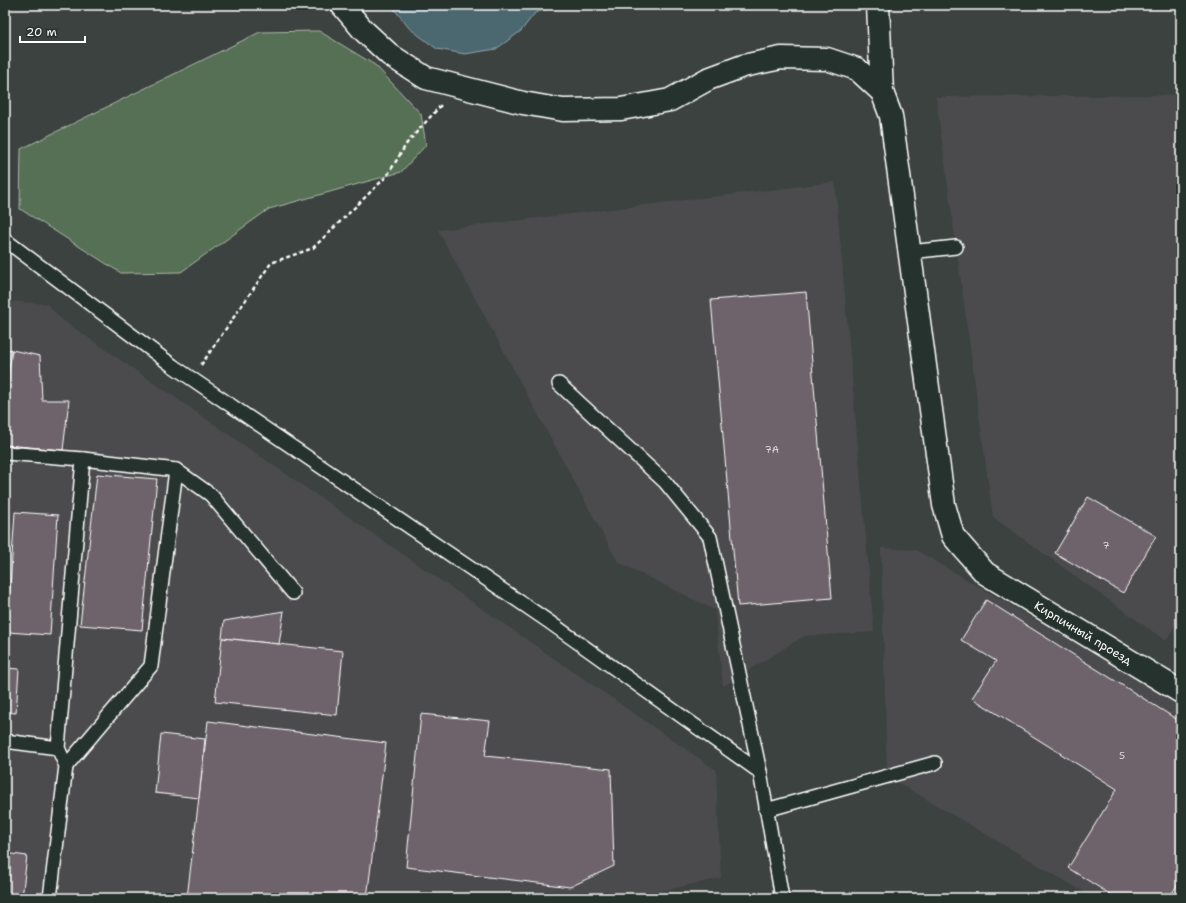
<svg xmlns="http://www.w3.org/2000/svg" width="1186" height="903" font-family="'Shantell Sans',sans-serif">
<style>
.built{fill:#4b4c4d}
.green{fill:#576f54;stroke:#abb7aa}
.water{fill:#4b6771;stroke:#93a4aa}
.building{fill:#6e646b;stroke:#fff}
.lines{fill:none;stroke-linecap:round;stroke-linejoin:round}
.lane-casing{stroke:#fff;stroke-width:16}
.street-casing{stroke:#fff;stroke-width:25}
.path{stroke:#fff;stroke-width:2.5;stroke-dasharray:4 3;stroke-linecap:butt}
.lane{stroke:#26332d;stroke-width:13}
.street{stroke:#26332d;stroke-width:22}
.labels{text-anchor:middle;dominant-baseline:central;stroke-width:4;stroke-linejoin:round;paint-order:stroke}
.number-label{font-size:10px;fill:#dbd8da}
.street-label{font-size:12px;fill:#fff;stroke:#26332d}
</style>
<rect width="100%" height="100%" fill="#3c4240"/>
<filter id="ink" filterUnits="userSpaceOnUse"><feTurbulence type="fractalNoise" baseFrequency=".025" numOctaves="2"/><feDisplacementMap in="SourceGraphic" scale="8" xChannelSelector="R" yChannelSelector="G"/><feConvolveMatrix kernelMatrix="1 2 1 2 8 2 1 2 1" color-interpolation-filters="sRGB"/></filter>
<g filter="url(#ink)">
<!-- built -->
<g class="built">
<polygon points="1181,95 1181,614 1166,641 993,517 936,97"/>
<polygon points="835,182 874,632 804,636 723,686 715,610 618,562 438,230"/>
<polygon points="5,301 47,304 61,319 716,770 721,878 630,898 5,898"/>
<polygon points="881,548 916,550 1181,705 1181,898 1094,898 887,776"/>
</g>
<!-- green -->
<polygon class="green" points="319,31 375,65 421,114 426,145 401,172 269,209 181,272 121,273 20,209 21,149 260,32"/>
<!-- water -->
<polygon class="water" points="391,5 559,5 535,13 521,31 496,49 465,54 437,49 409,28"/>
<!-- building -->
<g class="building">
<polygon points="806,292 832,598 738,606 711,300"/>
<polygon points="5,349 12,350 5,409"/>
<polygon points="12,350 40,356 42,400 69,400 63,450 6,445 9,370"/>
<polygon points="97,474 157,479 142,630 80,625"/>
<polygon points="1088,497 1156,536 1123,593 1055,553"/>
<polygon points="15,512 58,515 50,635 7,632"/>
<polygon points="986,600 1181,722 1181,879 1169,898 1116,898 1068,868 1117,789 972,698 996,661 961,640"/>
<polygon points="284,611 279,644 222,638 224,621"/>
<polygon points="222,638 343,651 337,715 215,702"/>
<polygon points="5,668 19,669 16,713 5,712"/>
<polygon points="421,714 490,721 485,756 611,769 614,866 570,887 406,867"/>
<polygon points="208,721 386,743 367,898 187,898"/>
<polygon points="161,734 205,739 199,798 155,793"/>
<polygon points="5,853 27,856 22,898 5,898"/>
</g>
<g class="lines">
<!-- lane casing -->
<g class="lane-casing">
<g id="lane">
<polyline points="5,240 173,366 548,621 760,772 782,898"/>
<polyline points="910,252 956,247"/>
<polyline points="559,384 665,482 710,537 760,772"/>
<polyline points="5,453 83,459 176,470 211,495 293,593"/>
<polyline points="5,741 58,748"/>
<polyline points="66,766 151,666 176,470"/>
<polyline points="766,810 935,763"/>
<polyline points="50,898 66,766 58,748 83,459"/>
</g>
</g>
<!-- street casing -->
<g class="street-casing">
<g id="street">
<polyline points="342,5 363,30 390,55 426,78 523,103 563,110 621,109 670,100 708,79 743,66 781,58 827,59 857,69 882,92 891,116 944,505 953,536 985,573 1181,692"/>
<polyline points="878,5 882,92"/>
</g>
</g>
<!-- path -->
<polyline class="path" points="201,365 271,263 313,248 387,176 407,143 441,105"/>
<!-- lane -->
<use href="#lane" class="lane"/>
<!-- street -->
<use href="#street" class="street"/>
</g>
</g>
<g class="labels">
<!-- number labels -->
<g class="number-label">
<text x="772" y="449">7А</text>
<text x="1106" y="545">7</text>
<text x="1122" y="755">5</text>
</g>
<!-- street labels -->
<g class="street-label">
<text transform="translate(1083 633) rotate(31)">Кирпичный проезд</text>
</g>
</g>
<!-- margin -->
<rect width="1186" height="903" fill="none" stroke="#26332d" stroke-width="20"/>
<rect x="10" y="10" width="1166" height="883" fill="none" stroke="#fff" stroke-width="1.5" filter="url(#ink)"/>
<!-- scale -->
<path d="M20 36v6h65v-6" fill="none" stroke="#ffffff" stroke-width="2"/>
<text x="26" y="36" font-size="12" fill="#ffffff" stroke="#26332d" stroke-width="3" paint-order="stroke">20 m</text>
</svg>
